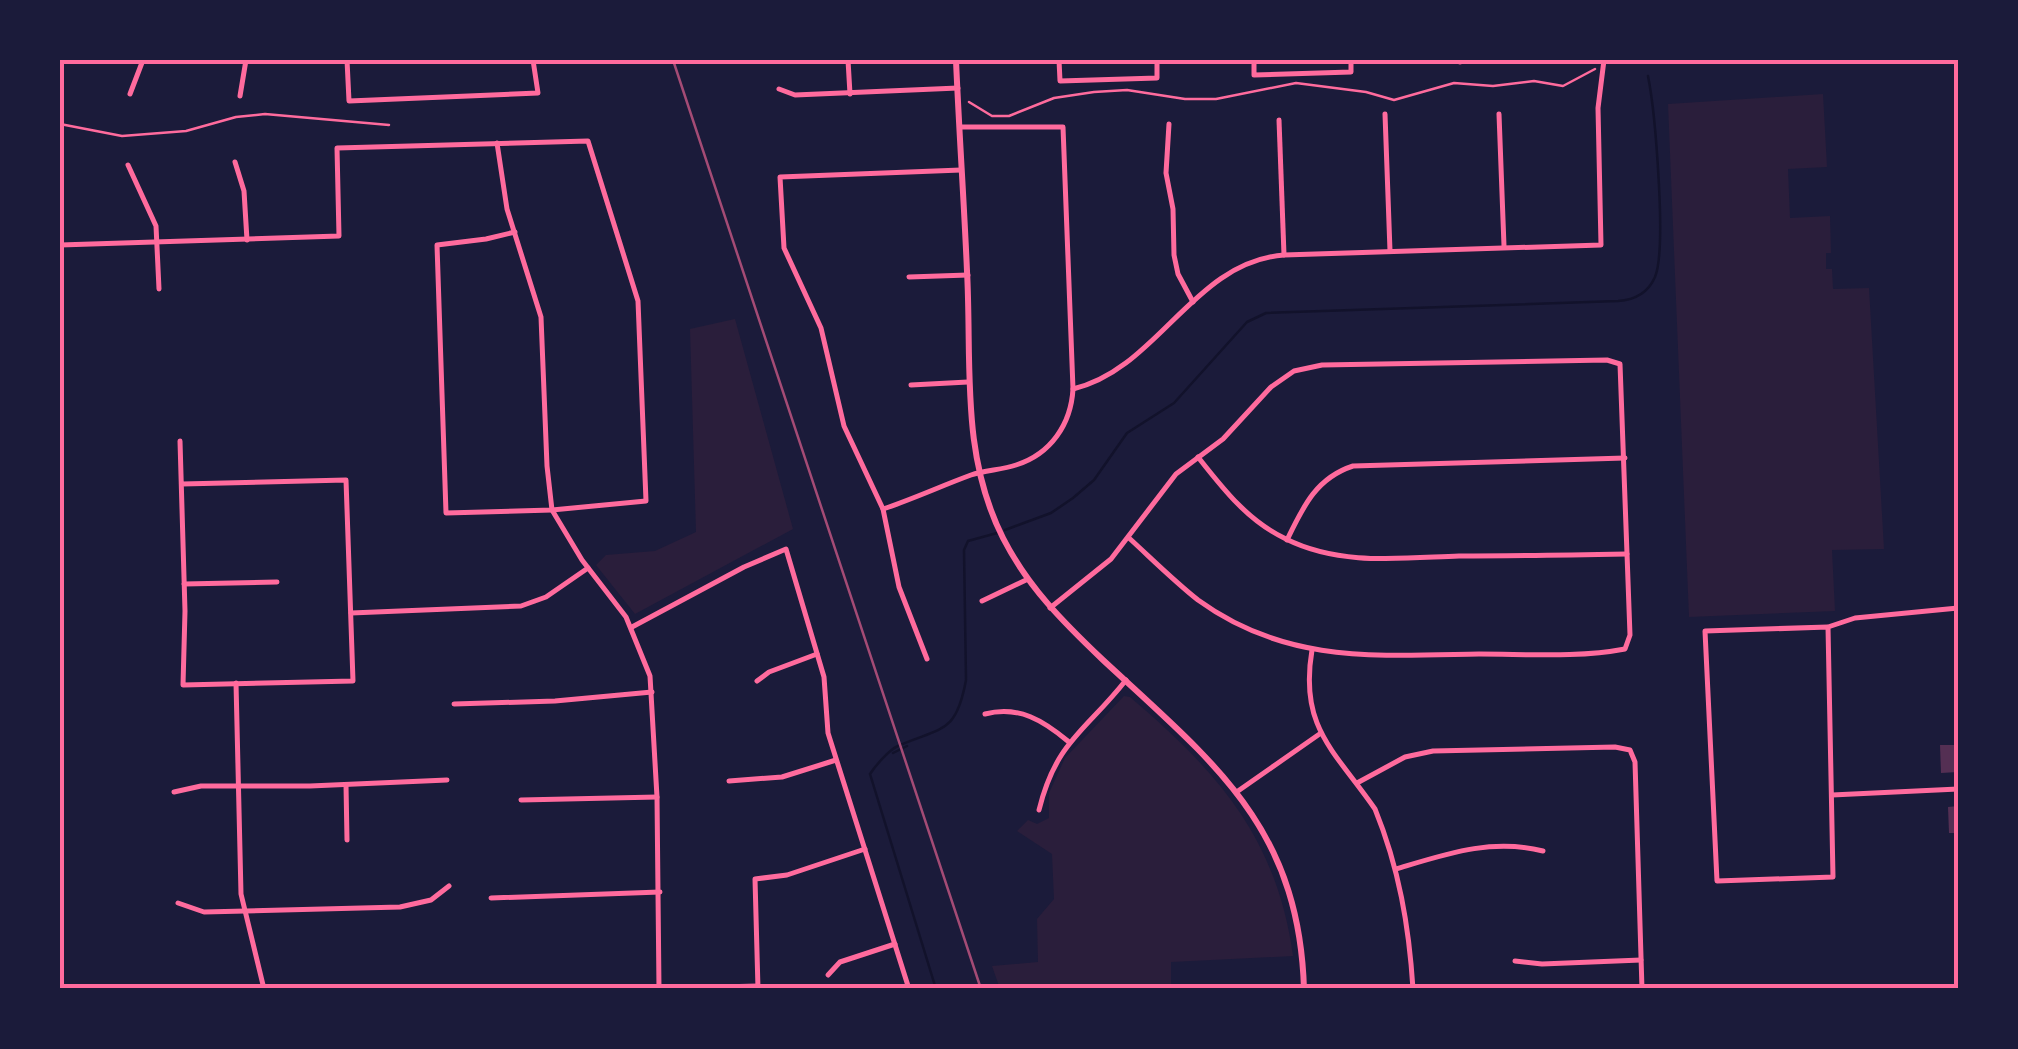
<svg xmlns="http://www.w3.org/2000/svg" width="2018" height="1049" font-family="'Work Sans',sans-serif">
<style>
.green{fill:#2a1e3b}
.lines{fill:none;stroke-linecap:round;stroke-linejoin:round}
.stream{stroke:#12122b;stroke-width:2.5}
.building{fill:#542f53}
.path{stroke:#ff6b9d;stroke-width:2.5}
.minor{stroke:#ff6b9d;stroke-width:5}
.tertiary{stroke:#ff6b9d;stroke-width:6}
.rail{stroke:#a44b75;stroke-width:2.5}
.neatline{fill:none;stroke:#ff6b9d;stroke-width:4}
</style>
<rect width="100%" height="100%" fill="#1b1b3a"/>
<!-- green -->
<g class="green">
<polygon points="1823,94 1827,167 1788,169 1790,218 1830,216 1831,253 1826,253 1826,269 1832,269 1833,289 1869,288 1884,549 1832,550 1835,611 1689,617 1668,104"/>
<polygon points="735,319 793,529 635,614 596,565 606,555 655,551 696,532 690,329"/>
<path d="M1124,696L1130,697C1217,771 1277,838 1293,956L1171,962V989H1000L992,966L1038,962L1037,919L1054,899L1052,854L1017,831L1028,820L1037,824L1049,818V793L1065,758Z"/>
</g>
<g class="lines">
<!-- stream -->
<g class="stream">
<path d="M1005,530L1051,513L1073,498L1094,480L1127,433L1174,403L1247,322L1266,313L1618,301C1634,300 1648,293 1655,277C1667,248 1655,111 1648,76"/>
<polyline points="893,753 907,746"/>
<path d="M936,989L870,774C876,765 889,750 898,746C941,727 956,735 966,680L964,550L968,541L997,533"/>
</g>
</g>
<!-- building -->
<g class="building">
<polygon points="1940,745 1958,745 1958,772 1941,773"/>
<polygon points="1958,806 1958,833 1949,833 1948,807"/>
</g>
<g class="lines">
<!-- path -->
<g class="path">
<polyline points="969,102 992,116 1009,116 1054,98 1094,92 1127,90 1185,99 1216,99 1296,83 1366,92 1394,100 1454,83 1493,86 1534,81 1563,86 1595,69"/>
<polyline points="60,124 122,136 186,131 236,117 265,114 389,125"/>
</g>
<!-- minor -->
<g class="minor">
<polyline points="347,60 349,101 538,93 533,60"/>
<polyline points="848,60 850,94"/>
<polyline points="1059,60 1060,81 1157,78 1157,60"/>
<polyline points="1254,60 1254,75 1351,72 1351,60"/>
<polyline points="1460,60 1460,62"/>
<polyline points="779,89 795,95 958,88"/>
<polyline points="130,94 143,60"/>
<polyline points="240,96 246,60"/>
<polyline points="1385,114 1390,251"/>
<polyline points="1499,114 1504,246"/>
<polyline points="1279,120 1284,255"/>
<polyline points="1169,124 1166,173 1173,209 1174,255 1178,274 1193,302"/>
<polyline points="497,143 507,209 541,317 547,466 552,510 582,560 626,617 650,676 657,797 659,989"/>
<polyline points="235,162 244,191 247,240"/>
<polyline points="128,165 156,226 159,289"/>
<polyline points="60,245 339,236 337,148 588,141 638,301 646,501 552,510 446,513 437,245 486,239 515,232"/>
<polyline points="909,277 968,275"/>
<polyline points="911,385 968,382"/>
<path d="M1073,389C1158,369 1193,262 1284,255L1601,245L1598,108L1604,60"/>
<polyline points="180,441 185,611 183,685 353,681 346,480 182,484"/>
<path d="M1198,457C1224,490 1248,521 1286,539C1340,566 1401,558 1459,556C1515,556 1571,555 1627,554"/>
<path d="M883,509C913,499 941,486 971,475C985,470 1001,470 1016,465C1051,454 1071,424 1073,389L1063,127H960"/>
<path d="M1287,540C1303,507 1316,478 1353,466L1625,458"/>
<polyline points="184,584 277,582"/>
<polyline points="982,601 1026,580"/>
<path d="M1050,608L1111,559L1176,474L1223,439L1271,387L1294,371L1322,365L1607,360L1620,364L1630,635L1625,649C1578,658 1527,654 1479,654C1376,656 1286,664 1198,600C1174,581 1152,559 1129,538"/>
<polyline points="351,613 521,606 546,597 588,568"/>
<polyline points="632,627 744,567 786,549 824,677 828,733 909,989"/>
<polyline points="1828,627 1833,877 1717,881 1705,631 1828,627 1855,618 1958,608"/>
<path d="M1312,650C1299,727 1334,750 1375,809C1399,868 1409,926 1413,989"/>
<polyline points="927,659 899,587 883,509 844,426 821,328 784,248 780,177 961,170"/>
<polyline points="757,681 769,672 817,654"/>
<polyline points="236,683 241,894 264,989"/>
<polyline points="454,704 555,701 652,692"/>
<path d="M985,714C1019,705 1044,721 1069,742"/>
<polyline points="729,781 782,777 836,760"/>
<polyline points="1357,783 1405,757 1433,751 1615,747 1630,750 1635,762 1642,989"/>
<polyline points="346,785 347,840"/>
<polyline points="1238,791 1321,733"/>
<polyline points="174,792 201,786 310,786 447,780"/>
<polyline points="1832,795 1958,789"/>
<polyline points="521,800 657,797"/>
<path d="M1039,810C1056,741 1086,731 1126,680"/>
<path d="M1396,869C1446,854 1491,838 1543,851"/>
<polyline points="491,898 660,892"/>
<polyline points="178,903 204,912 400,907 431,900 449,886"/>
<polyline points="1515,961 1542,964 1641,960"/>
<polyline points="828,975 840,962 895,944"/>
<polyline points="643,989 758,986"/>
<polyline points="758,989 755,879 787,875 865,849"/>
</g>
<!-- tertiary -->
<g class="tertiary">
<path d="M956,60C959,131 964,201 967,271C972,363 960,453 1003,538C1028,587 1063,622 1103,660C1213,762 1299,826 1304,989"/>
<polyline points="1613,60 1692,60"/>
</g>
<!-- rail -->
<polyline class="rail" points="673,60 981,989"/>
</g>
<!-- border -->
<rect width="2018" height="1049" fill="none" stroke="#1b1b3a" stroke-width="125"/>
<rect x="62" y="62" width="1894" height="924" class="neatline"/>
</svg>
